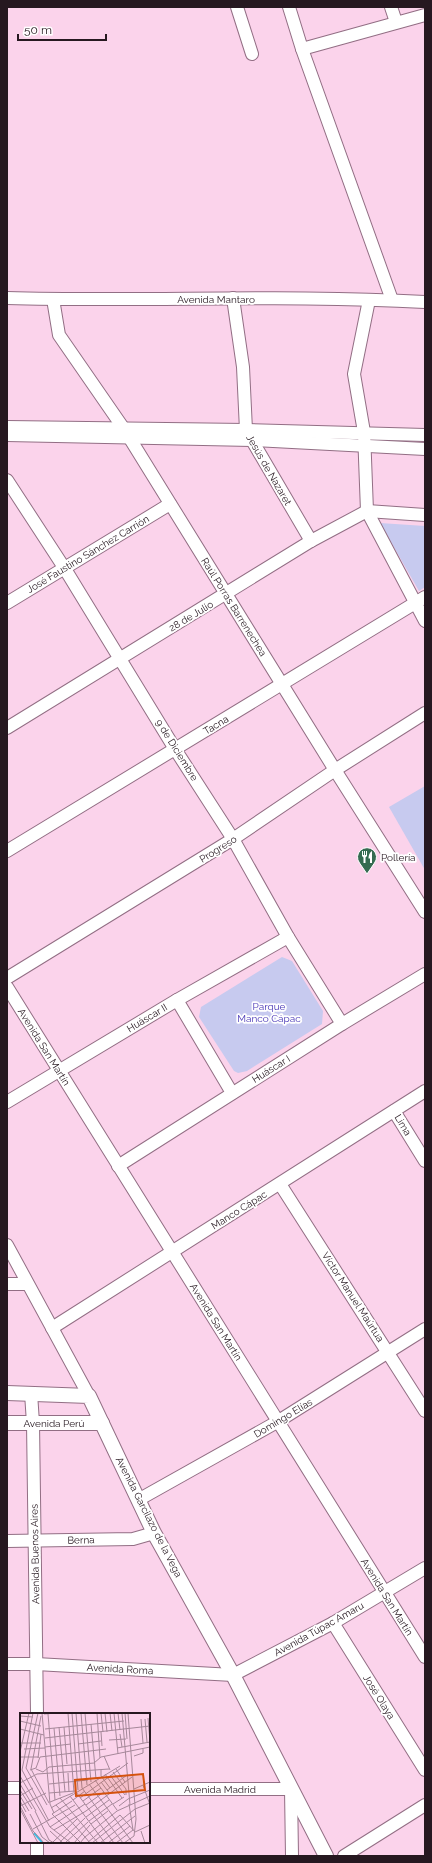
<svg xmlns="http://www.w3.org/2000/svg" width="432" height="1863" font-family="Raleway,sans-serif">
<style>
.green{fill:#c7caef}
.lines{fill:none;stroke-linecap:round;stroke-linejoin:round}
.minor-casing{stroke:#926e84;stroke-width:14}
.tertiary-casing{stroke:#926e84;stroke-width:16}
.minor{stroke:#fff;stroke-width:12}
.tertiary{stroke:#fff;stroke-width:14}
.labels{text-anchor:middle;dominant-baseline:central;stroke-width:3.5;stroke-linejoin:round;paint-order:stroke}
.street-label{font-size:10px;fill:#261820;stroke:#fff}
.poi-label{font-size:10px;fill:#261820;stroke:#fff;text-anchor:start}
.park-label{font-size:10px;fill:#4836b6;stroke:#fff}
.inset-river{fill:none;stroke:#31c4ec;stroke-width:2}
.inset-road{fill:none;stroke:#a6889a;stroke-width:1}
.view{fill:#d5520e;fill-opacity:0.15;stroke:#d5520e;stroke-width:2}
.inset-edge{fill:none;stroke:#261820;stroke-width:2}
</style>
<rect width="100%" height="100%" fill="#fbd3eb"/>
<!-- green -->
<g class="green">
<polygon points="380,523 425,526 425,587 419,591"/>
<polygon points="425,786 425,870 389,807"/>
<polygon points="282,957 292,961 323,1011 322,1024 247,1071 238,1073 234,1071 199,1017 201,1007"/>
</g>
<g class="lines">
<!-- minor casing -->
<g class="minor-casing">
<g id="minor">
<polyline points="237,7 252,54"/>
<polyline points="289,7 302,49 392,300"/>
<polyline points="391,7 396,22"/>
<polyline points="302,49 425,15"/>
<path d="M7,298C146,302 286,294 425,302"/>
<polyline points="233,298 243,367 246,430 311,541"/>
<polyline points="53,299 59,335 124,429 335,770 425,912"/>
<polyline points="369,300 354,374 364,432 367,511 425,621"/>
<polyline points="7,427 246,430 425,435"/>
<polyline points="7,435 252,440 425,449"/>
<polyline points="7,480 65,569 175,749 233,839 288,937 342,1024"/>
<polyline points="7,603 170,504"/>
<polyline points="7,728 311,541 367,511 425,515"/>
<polyline points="7,851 425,597"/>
<polyline points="7,978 233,839 335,770 425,713"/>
<polyline points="7,987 425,1657"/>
<polyline points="177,1000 232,1093"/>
<polyline points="7,1102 177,1000 288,937"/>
<polyline points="394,1111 425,1161"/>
<polyline points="118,1166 342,1024 425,974"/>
<polyline points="280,1184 425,1411"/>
<polyline points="7,1245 89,1396"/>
<polyline points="7,1284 27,1284"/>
<polyline points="52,1328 425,1091"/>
<polyline points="31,1393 33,1423 37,1714"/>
<polyline points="138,1500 277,1422 425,1329"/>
<polyline points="7,1541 133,1539 154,1533"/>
<polyline points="333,1623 425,1770"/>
<polyline points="7,1664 36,1664 233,1675 333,1623 425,1568"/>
<polyline points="7,1788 21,1788"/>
<polyline points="149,1789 291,1789 292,1856"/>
<polyline points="37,1842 37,1856"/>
<polyline points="344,1856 425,1805"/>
</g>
</g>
<!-- tertiary casing -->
<g class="tertiary-casing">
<g id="tertiary">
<polyline points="7,1393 89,1396 154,1533 233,1675 326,1856"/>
<polyline points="7,1423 102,1423"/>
</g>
</g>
<!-- minor -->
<use href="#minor" class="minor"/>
<!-- tertiary -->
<use href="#tertiary" class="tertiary"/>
</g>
<!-- icons -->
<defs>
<g id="restaurant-pin" transform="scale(1)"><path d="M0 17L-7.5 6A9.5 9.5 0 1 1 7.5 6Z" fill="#356b51" stroke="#fff"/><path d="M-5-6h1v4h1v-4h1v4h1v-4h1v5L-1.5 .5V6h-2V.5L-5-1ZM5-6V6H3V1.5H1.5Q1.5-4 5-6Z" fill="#fff"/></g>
</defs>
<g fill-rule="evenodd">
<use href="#restaurant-pin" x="367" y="857"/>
</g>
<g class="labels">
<!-- street labels -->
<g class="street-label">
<text x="216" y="299">Avenida Mantaro</text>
<text transform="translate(269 470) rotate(60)">Jesús de Nazaret</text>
<text transform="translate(88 554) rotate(-31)">José Faustino Sánchez Carrión</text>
<text transform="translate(234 607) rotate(58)">Raúl Porras Barrenechea</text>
<text transform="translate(191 616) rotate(-31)">28 de Julio</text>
<text transform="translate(216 725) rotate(-31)">Tacna</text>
<text transform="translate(177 750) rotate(58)">9 de Diciembre</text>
<text transform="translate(218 849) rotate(-32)">Progreso</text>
<text transform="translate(147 1018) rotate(-31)">Huáscar II</text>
<text transform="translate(44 1047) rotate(58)">Avenida San Martín</text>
<text transform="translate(271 1069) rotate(-32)">Huáscar I</text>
<text transform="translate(403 1125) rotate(59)">Lima</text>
<text transform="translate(239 1210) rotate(-32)">Manco Cápac</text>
<text transform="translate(353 1297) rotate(57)">Víctor Manuel Maúrtua</text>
<text transform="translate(216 1322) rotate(58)">Avenida San Martín</text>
<text transform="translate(283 1418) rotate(-31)">Domingo Elías</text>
<text x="54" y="1423">Avenida Perú</text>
<text transform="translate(149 1517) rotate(63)">Avenida Garcilazo de la Vega</text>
<text transform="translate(81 1540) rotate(-1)">Berna</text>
<text transform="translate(35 1554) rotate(-91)">Avenida Buenos Aires</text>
<text transform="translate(387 1597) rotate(58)">Avenida San Martín</text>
<text transform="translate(319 1629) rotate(-29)">Avenida Túpac Amaru</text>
<text transform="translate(120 1669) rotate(3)">Avenida Roma</text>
<text transform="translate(379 1697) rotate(58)">José Olaya</text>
<text x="220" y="1789">Avenida Madrid</text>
</g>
<!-- poi labels -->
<g class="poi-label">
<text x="381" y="857">Pollería</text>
</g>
<!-- park labels -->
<g class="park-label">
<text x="269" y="1006">Parque<tspan x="269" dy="12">Manco Cápac</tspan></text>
</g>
</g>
<!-- overview -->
<g transform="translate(20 1713)">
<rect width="130" height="130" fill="#fbd3eb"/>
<path class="inset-river" d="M14,120L22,129"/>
<path class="inset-road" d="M13,0L2,57L29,108M18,0L6,55L27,92M22,0L30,91L34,100M48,0L54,80M52,0L58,77M56,0L62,75L103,130M61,0L67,72M65,0L71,69M77,0L80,45M81,0L83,19M85,0L87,19M90,0L92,18M94,0L98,41M98,0L100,17M102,0L110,92M105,0L107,26M108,0L116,106L114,123M24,1L37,0M28,1L35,87M0,3L13,4M21,3L11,56L29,90M128,5L130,29M121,6L123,30M125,6L127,29M0,8L21,13M71,11L76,66M39,14L45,79M44,14L47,51M34,15L40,83M0,16L24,22M25,16L104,8M81,19L82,33M100,21L102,34M25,25L130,13M89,27L106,26M0,30H21M58,31L81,28M25,34L51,31M97,35L130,29M4,36L25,35M70,38L86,36M0,39L9,0M84,43L90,57M114,43L123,40V36M0,44H19M18,45L21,21M16,56L23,59L29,54L74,50L81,44L130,34M96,56L105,69M10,57L16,55L20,44L70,38M81,57V63L90,75M93,59L106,76V82M48,60L49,79M85,61L102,85M90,62L105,82M0,63L30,114L51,130M75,67L97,97M81,69L90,81M0,70L17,61L89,56M0,71L16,98M29,71L68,67M69,71L113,130M123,72L130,92M114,76L130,69M0,77L12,96M87,77L107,62M56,79L94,130M29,80L55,78M0,83L13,75M0,83L9,98M50,83L85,130M40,85L78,130M60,85L108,50M53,87L65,78M0,88L6,99M52,88L32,101L61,130M63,88L81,75M30,89L53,80M93,91L104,84M109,91L113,117M36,92L65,124L97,98L130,83M66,92L84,79M0,93L13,118L24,130M0,93L26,80M99,93L108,86L130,77M31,95L100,53M0,96L18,130M15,98L29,127L34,130M10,101L22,124L30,130M66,104L89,87M69,108L92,91M71,111L88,98M30,114L65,91M13,116L55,92M34,117L66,98L112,64M30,118L43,130M121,118L125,130M33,129L57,106M39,130L65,105M45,130L68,109M54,130L70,112M60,130L65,124L70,130M67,130L100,102L115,119L130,112M72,130L115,96L130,90M80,130L115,103M88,130L110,113M96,130L113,117M104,130L114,123"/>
<path class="view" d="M123,61L125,77L56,83L55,67Z"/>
<rect width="130" height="130" class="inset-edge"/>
</g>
<!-- border -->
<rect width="432" height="1863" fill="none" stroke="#261820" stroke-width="16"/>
<!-- scale -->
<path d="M18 34v6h88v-6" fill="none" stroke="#261820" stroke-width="2"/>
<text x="24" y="34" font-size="12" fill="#261820" stroke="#ffffff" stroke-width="3" paint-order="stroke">50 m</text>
</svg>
